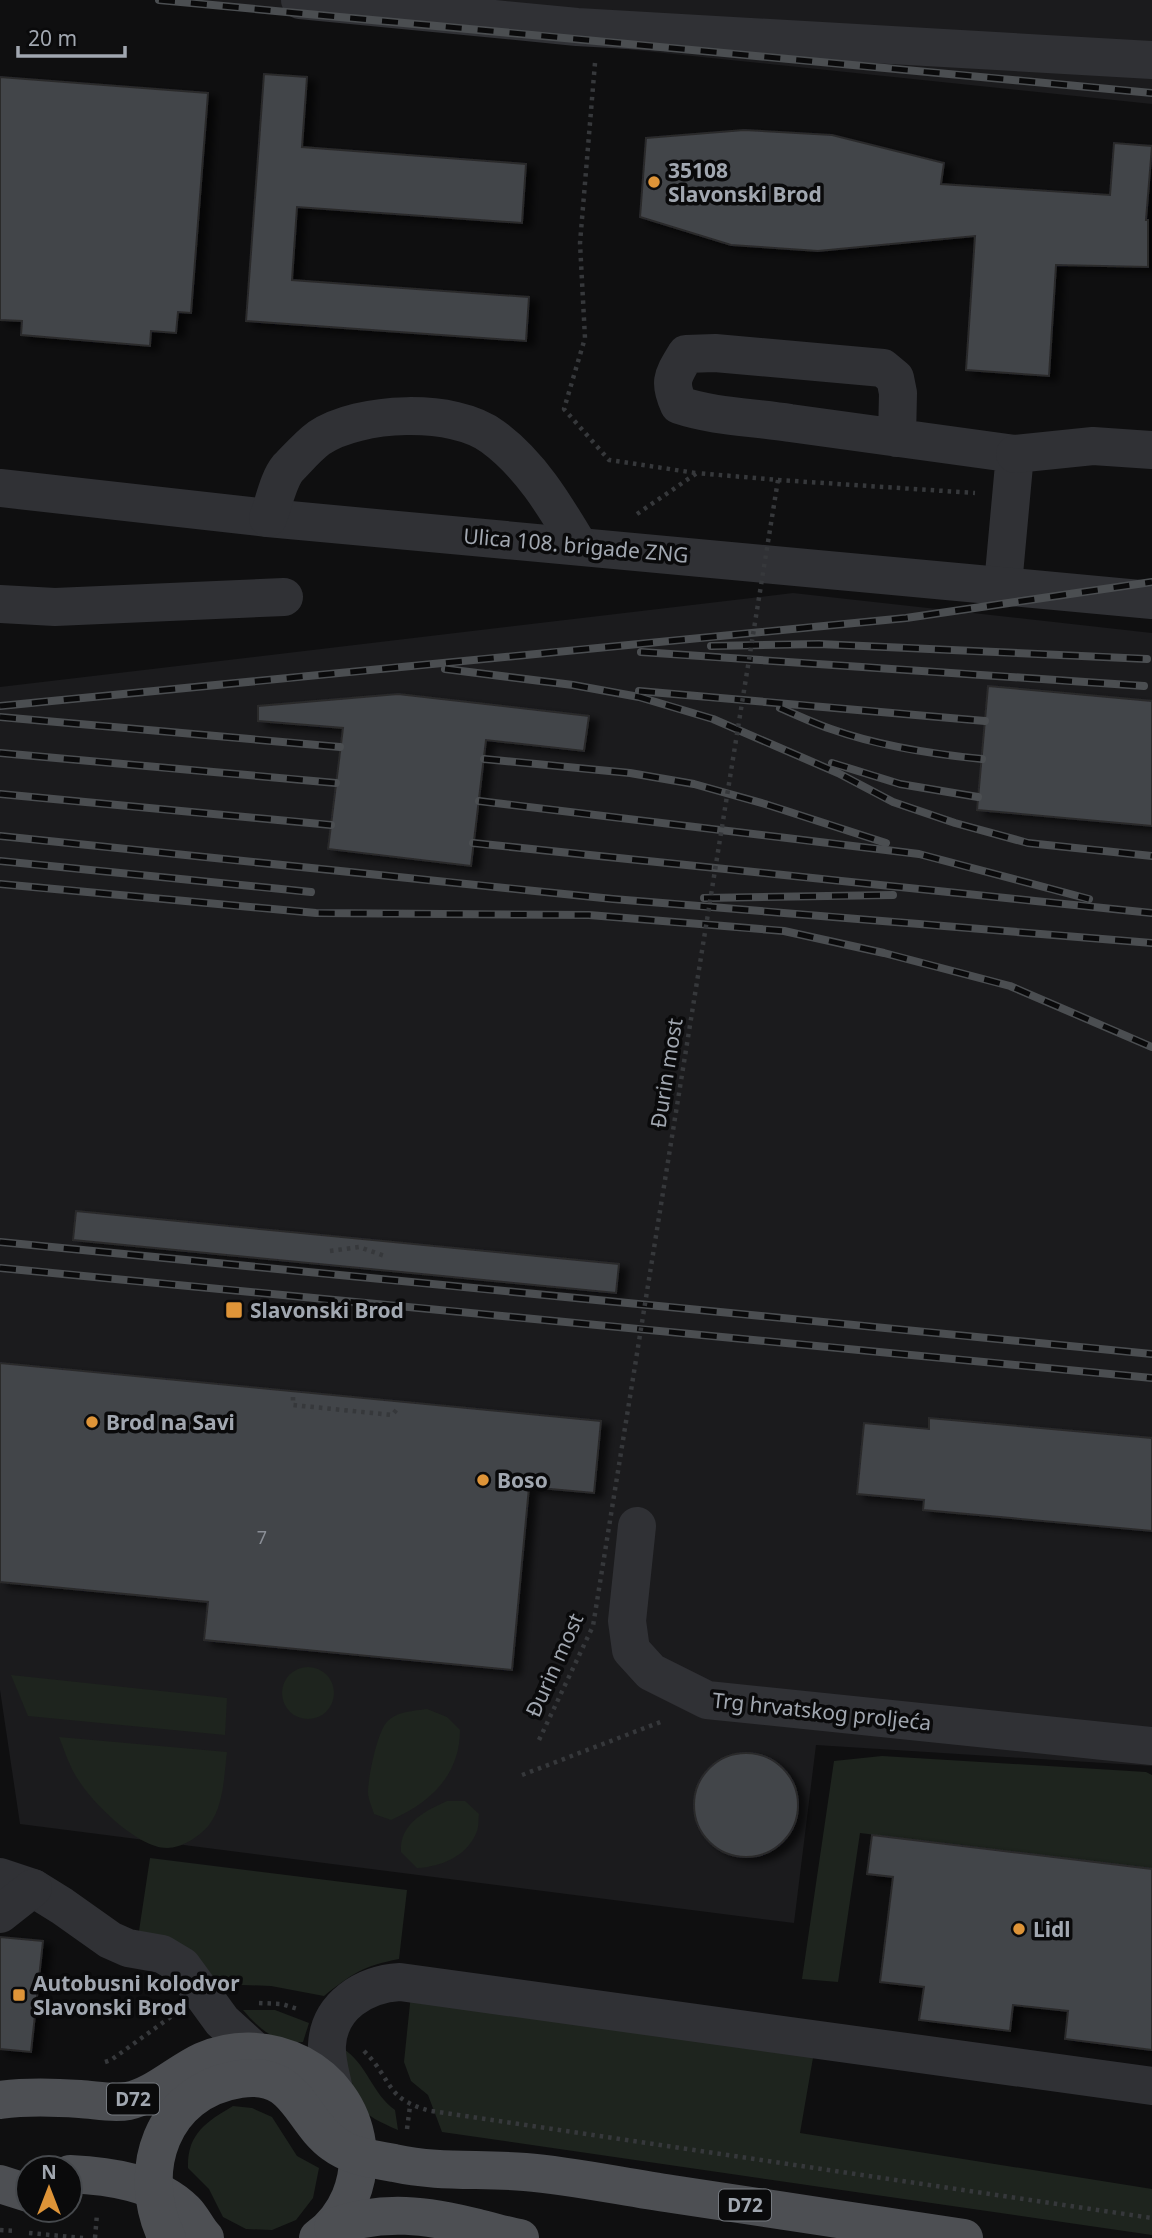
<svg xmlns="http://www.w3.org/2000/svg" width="1152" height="2238" font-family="'Noto Sans',sans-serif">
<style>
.built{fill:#1b1b1d}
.green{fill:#1e241e}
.building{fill:#434548;stroke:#29292c;stroke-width:2;filter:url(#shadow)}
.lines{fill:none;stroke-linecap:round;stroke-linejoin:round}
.path{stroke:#36383b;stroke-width:4.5;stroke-dasharray:3.5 5;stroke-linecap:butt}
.minor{stroke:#303135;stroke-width:38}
.major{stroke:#4d4f53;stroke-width:38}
.rail-casing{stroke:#4b4e51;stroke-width:8}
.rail{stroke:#0a0a0b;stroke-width:5;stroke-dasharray:16;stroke-linecap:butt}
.path-bridge{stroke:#36383b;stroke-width:4.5;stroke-dasharray:3.5 5;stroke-linecap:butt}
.poi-dot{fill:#de9438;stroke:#0a0a0b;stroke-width:2.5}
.labels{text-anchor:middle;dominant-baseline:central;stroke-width:7;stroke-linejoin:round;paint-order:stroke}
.number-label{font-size:18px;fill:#8a8e96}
.shield{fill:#0a0a0b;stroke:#74787e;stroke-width:2}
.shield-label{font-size:19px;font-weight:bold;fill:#a1a7b0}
.poi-label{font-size:21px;font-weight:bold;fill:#a1a7b0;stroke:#0a0a0b;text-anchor:start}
.street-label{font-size:21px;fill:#a1a7b0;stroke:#0a0a0b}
</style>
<defs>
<filter id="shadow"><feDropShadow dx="8" dy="4.5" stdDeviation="3.5" flood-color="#0009"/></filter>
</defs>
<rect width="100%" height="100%" fill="#0f0f10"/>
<!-- built -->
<g class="built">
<polygon points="155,0 1152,0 1152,104"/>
<polygon points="793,593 1152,633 1152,1766 816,1745 794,1923 20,1824 0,1690 0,687"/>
</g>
<!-- green -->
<g class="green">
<circle cx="308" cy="1693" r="26"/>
<polygon points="11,1675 227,1698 225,1735 28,1716"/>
<path d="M427,1709L447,1717L460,1730C460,1775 430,1803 391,1820L374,1814C372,1807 368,1799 368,1792C368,1778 377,1734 386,1723C396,1711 414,1711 427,1709Z"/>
<path d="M59,1737L227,1752C224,1775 224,1806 209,1825C200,1836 182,1848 167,1848C138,1848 94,1804 79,1781C70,1768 65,1752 59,1737Z"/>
<polygon points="882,1756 1146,1772 1152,1775 1152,1869 860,1833 838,1982 802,1979 834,1761"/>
<path d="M447,1801H465L479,1814C478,1819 479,1827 477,1831C468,1856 441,1867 417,1868L401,1852C399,1824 425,1811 447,1801Z"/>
<path d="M150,1858L407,1890L399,1959C363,1966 353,1973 324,1996L271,1986L217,1984L139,1931Z"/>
<polygon points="411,1994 814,2052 800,2133 1152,2189 1152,2235 442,2132 428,2095 411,2081 404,2062"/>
<path d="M243,2010H275L309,2023L303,2042C278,2045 259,2029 243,2010Z"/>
<path d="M342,2048C367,2063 372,2094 395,2110L398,2130C347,2108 351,2099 342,2048Z"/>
<path d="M233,2106L252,2108L272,2117L297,2156L319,2168L313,2198L296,2220L272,2230L246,2229L223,2217L209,2189L188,2168C187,2134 206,2122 233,2106Z"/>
</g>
<!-- building -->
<g class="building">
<polygon points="264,74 307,77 302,147 526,164 522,223 297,207 292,280 529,297 526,341 246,321"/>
<polygon points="0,77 208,93 191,313 178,312 176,333 151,331 150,346 21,335 22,321 0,320"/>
<polygon points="744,130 832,135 944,163 941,184 1110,195 1114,143 1152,146 1146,220 1148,220 1148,267 1056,265 1049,376 966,370 975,236 818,251 731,245 640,217 646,138"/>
<polygon points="988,686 1152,701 1152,826 977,810"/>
<polygon points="398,694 589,716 584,751 486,740 471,866 328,849 343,728 258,721 258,706"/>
<polygon points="76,1211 619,1264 616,1293 73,1240"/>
<polygon points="0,1363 601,1421 594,1493 529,1487 512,1670 204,1640 208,1602 0,1582"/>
<polygon points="929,1418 1152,1438 1152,1531 923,1510 924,1500 857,1494 864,1423 929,1429"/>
<circle cx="746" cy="1805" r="52"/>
<polygon points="872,1835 1152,1869 1152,2050 1065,2039 1068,2011 1013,2005 1010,2031 919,2020 924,1987 880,1982 893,1877 867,1874"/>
<polygon points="0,1937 43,1941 31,2052 0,2049"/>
</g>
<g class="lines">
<!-- path -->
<g class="path">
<polyline points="595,63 580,243 585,338 564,409 609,460 696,473"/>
<polyline points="778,480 975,493"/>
<polyline points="637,514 697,473"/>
<polyline points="330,1251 359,1247 385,1256"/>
<polyline points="293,1397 293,1405 392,1415 399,1407"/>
<polyline points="522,1775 663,1721"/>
<polyline points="259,2003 282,2004 298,2009"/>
<path d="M364,2051C394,2081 384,2099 431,2111L1152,2218"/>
<polyline points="105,2062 111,2060 172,2016"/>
<polyline points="407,2129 410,2106"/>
<polyline points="0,2230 17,2231"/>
<polyline points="29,2233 83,2238"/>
<polyline points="95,2238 97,2214"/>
</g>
<!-- minor -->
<g class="minor">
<polyline points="300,0 577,27 1152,60"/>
<path d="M897,438L898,393L895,378L883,368L715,353L686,354C673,376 668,381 679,405C715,417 753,417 790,423C865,433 940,444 1015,454L1003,585"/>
<polyline points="1015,454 1093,446 1152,450"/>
<polyline points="0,488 268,518 1152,600"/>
<path d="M268,518C274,503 278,480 288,468C297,459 308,446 319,438C359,411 454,407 493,437C531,465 555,506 579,546"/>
<polyline points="0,604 55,607 284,597"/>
<polyline points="637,1526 627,1621 631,1650 651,1672 707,1700 1152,1746"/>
<polyline points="0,1877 33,1888 62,1906 110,1940 128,1948 162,1954 182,1966 222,2021 255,2051"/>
<polyline points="0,1914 33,1888"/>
<path d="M334,2090C331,2075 326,2060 327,2045C329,2006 364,1984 400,1982L1152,2086"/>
</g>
<!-- major -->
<g class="major">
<path d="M0,2100C27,2096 53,2097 80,2099C96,2100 113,2104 128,2101C156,2095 177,2073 203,2061C269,2032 347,2072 357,2144C362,2181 347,2217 318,2238"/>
<path d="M70,2174C109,2176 156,2182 185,2211C193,2219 197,2230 205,2238"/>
<polyline points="0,2184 28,2193"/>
<path d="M333,2227C383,2209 428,2215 478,2228C492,2231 506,2236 520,2238"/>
<path d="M167,2238C135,2172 161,2091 240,2079C297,2070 300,2120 334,2144C351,2157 373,2159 394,2163C439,2173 480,2168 525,2172C574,2176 623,2187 672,2194C769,2209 867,2223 964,2238"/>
</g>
<!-- rail casing -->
<g class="rail-casing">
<g id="rail">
<polyline points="159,0 1152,93"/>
<polyline points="711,646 819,644 1147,659"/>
<polyline points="641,652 1144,686"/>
<polyline points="445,669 573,685 639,697 713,719 838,773 893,802 955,823 1028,843 1152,856"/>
<polyline points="639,691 985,721"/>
<polyline points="0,706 906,618 1152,582"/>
<path d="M780,708C797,715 813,723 831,729C879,746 931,754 982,759"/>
<polyline points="0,717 340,747"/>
<polyline points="0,753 336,783"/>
<polyline points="484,759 630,773 694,784 765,804 886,843"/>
<polyline points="832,763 900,784 978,797"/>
<polyline points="0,794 331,825"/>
<polyline points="479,801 919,854 1089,899"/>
<polyline points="0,836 613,899 1152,943"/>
<polyline points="473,843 1152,913"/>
<polyline points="0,861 311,892"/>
<polyline points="0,884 316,913 589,915 784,931 884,953 1010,986 1152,1047"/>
<polyline points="704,898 893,895"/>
<polyline points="0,1242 1152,1354"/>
<polyline points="0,1268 1152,1378"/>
</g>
</g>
<!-- rail -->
<use href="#rail" class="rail"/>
<!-- path-bridge -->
<polyline class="path-bridge" points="539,1740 593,1626 778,480 697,473"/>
</g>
<!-- markers -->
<g class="poi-dot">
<circle cx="654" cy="182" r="7"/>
<rect x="225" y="1301" width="18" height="18" rx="3.5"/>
<circle cx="92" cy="1422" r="7"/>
<circle cx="483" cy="1480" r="7"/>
<circle cx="1019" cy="1929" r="7"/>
<rect x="12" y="1988" width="14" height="14" rx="3.5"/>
</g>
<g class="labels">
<!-- number labels -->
<g class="number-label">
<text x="262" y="1537">7</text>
</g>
<!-- shield labels -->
<g class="shield">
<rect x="107" y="2083.5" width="52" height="31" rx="5"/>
<rect x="719" y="2189.5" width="52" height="31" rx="5"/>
</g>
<g class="shield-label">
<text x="133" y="2099">D72</text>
<text x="745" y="2205">D72</text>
</g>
<!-- poi labels -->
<g class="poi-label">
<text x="668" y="170">35108<tspan x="668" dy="24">Slavonski Brod</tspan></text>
<text x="250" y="1310">Slavonski Brod</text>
<text x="106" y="1422">Brod na Savi</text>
<text x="497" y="1480">Boso</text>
<text x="1033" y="1929">Lidl</text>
<text x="33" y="1983">Autobusni kolodvor<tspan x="33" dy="24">Slavonski Brod</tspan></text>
</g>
<!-- street labels -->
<g class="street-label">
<text transform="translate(576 545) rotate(5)">Ulica 108. brigade ZNG</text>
<text transform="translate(666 1073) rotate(-81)">Đurin most</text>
<text transform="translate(554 1665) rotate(-66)">Đurin most</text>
<text transform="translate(822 1711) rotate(6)">Trg hrvatskog proljeća</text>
</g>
</g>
<!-- north arrow -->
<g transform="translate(49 2189)"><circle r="33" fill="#0a0a0b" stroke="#46494d" stroke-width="2"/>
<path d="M0-5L12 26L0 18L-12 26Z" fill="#de9438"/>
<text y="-10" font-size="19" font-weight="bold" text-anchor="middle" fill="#a1a7b0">N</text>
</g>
<!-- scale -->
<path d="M18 46v10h107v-10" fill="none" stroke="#a1a7b0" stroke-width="3.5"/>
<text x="28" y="46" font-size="21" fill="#a1a7b0" stroke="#0a0a0b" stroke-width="5" paint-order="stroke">20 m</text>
</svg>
